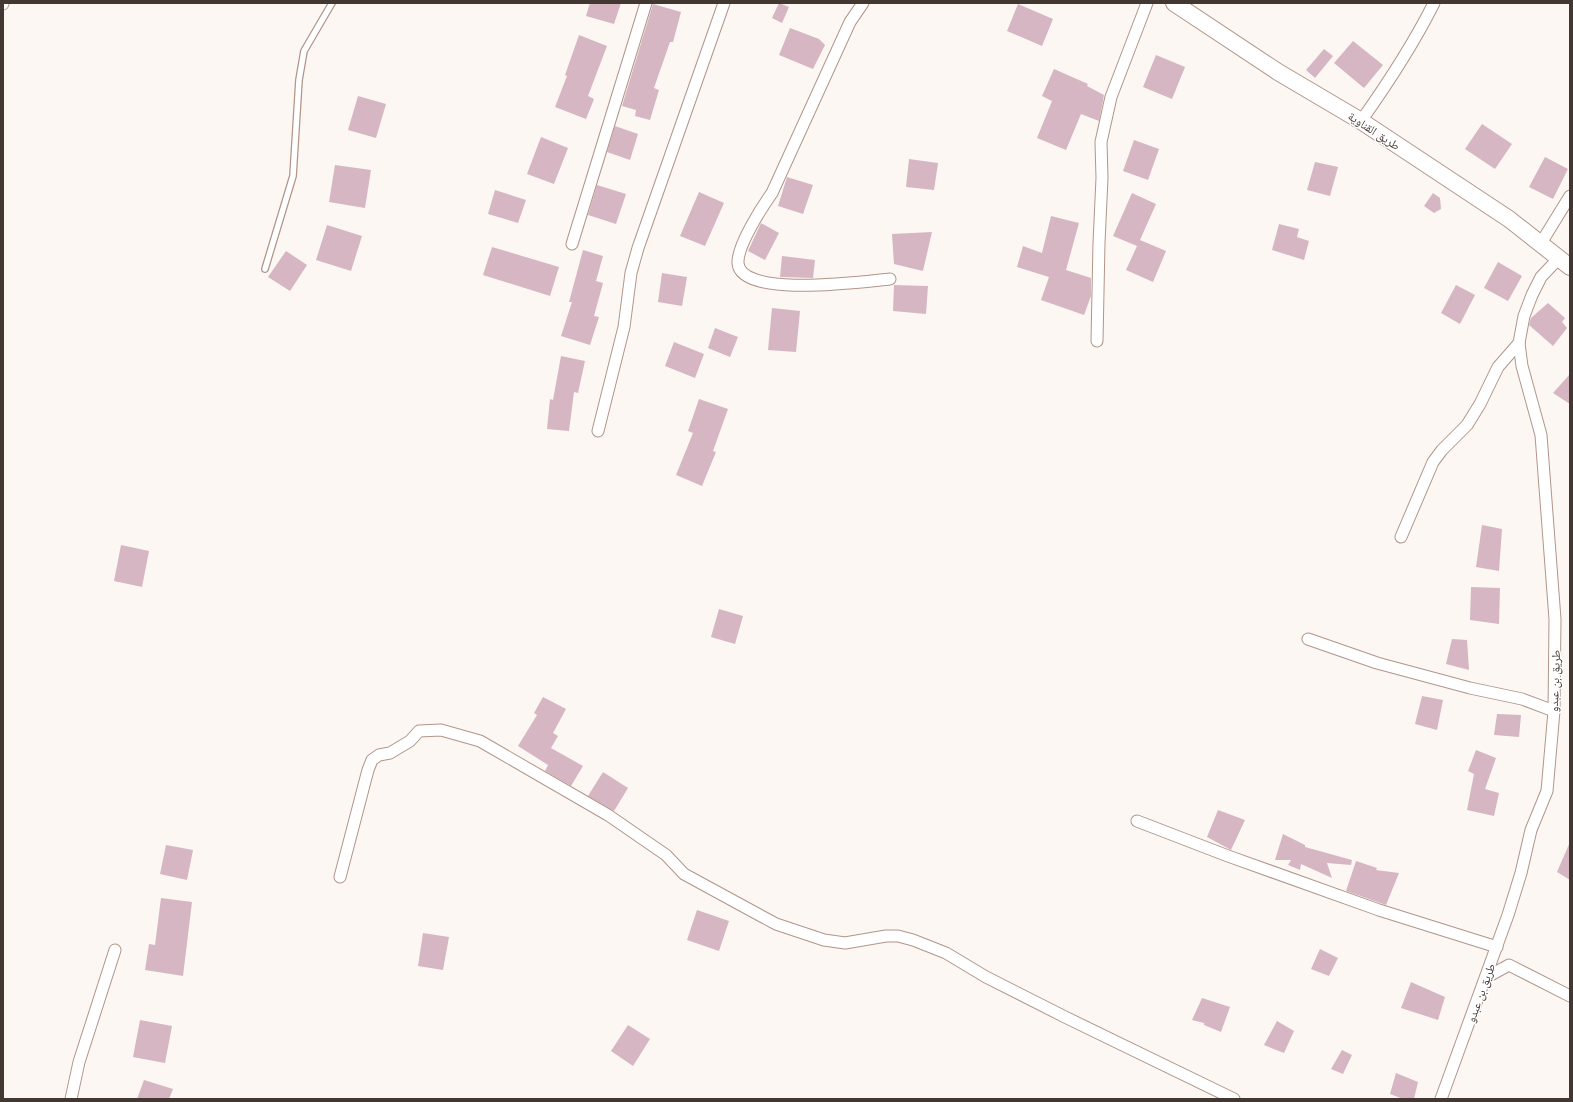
<svg xmlns="http://www.w3.org/2000/svg" width="1573" height="1102" font-family="'Varela Round','Noto Naskh Arabic',sans-serif">
<style>
.building{fill:#d5b6c2}
.lines{fill:none;stroke-linecap:round;stroke-linejoin:round}
.lane-casing{stroke:#b19588;stroke-width:8}
.street-casing{stroke:#b19588;stroke-width:13}
.secondary-casing{stroke:#b19588;stroke-width:18}
.lane{stroke:#fff;stroke-width:5.5}
.street{stroke:#fff;stroke-width:11}
.secondary{stroke:#fff;stroke-width:16}
.labels{text-anchor:middle;dominant-baseline:central;stroke-width:3;stroke-linejoin:round;paint-order:stroke}
.street-label{font-size:12px;fill:#433732;stroke:#fff}
</style>
<rect width="100%" height="100%" fill="#fdf7f4"/>
<!-- building -->
<g class="building">
<polygon points="590,3 621,3 614,24 586,16"/>
<polygon points="779,3 789,7 782,23 772,18"/>
<polygon points="653,4 681,12 673,42 670,42 654,88 659,90 650,120 635,116 636,110 622,106"/>
<polygon points="1018,4 1053,19 1042,46 1007,31"/>
<polygon points="790,28 819,39 825,45 813,69 779,55"/>
<polygon points="579,35 607,46 588,96 594,99 586,119 555,107 567,76 565,75"/>
<polygon points="1353,41 1383,65 1364,88 1334,63"/>
<polygon points="1324,49 1333,56 1315,78 1306,70"/>
<polygon points="1156,55 1185,67 1172,99 1143,87"/>
<polygon points="1054,69 1088,84 1087,86 1104,95 1099,121 1081,114 1066,150 1037,138 1052,101 1042,96"/>
<polygon points="358,96 386,104 376,138 348,130"/>
<polygon points="1482,124 1512,144 1495,169 1465,149"/>
<polygon points="615,126 638,134 630,160 607,152"/>
<polygon points="541,137 568,148 554,184 527,174"/>
<polygon points="1134,140 1159,149 1148,180 1123,171"/>
<polygon points="1545,157 1568,169 1553,199 1529,187"/>
<polygon points="909,159 938,163 934,190 906,187"/>
<polygon points="1315,162 1338,167 1330,196 1307,190"/>
<polygon points="335,165 371,170 365,208 329,202"/>
<polygon points="787,177 813,185 803,214 778,206"/>
<polygon points="597,185 626,194 616,224 588,215"/>
<polygon points="495,190 526,200 518,223 488,214"/>
<polygon points="699,192 724,203 705,246 680,236"/>
<polygon points="1132,193 1156,204 1140,240 1166,251 1153,282 1126,270 1137,246 1113,236"/>
<polygon points="1433,193 1440,198 1441,209 1434,213 1424,206"/>
<polygon points="1051,216 1079,223 1066,270 1091,278 1091,296 1084,315 1041,300 1049,277 1017,267 1023,246 1042,253"/>
<polygon points="761,223 779,233 765,260 748,251"/>
<polygon points="1279,224 1299,229 1297,237 1309,241 1304,260 1272,250"/>
<polygon points="327,225 362,236 351,271 316,260"/>
<polygon points="932,232 923,271 894,264 892,234"/>
<polygon points="492,247 559,267 550,296 483,275"/>
<polygon points="583,250 603,256 596,281 603,283 594,316 599,317 590,345 561,336 572,302 569,302"/>
<polygon points="286,251 307,265 290,291 268,277"/>
<polygon points="782,256 815,260 813,278 780,277"/>
<polygon points="1498,262 1522,276 1508,301 1484,288"/>
<polygon points="662,273 687,277 682,306 658,302"/>
<polygon points="894,285 928,286 926,314 893,311"/>
<polygon points="1456,285 1475,295 1460,324 1441,313"/>
<polygon points="1548,303 1565,318 1562,322 1567,328 1553,346 1529,325 1531,318"/>
<polygon points="772,308 800,311 796,352 768,350"/>
<polygon points="715,328 738,337 730,357 708,348"/>
<polygon points="674,342 704,354 695,378 665,366"/>
<polygon points="561,356 585,361 578,393 574,392 569,431 547,429 550,399 553,400"/>
<polygon points="1570,374 1570,404 1553,393"/>
<polygon points="699,399 728,409 713,451 716,452 702,486 676,475 693,433 688,431"/>
<polygon points="1482,525 1502,529 1499,571 1476,567"/>
<polygon points="121,545 149,551 142,587 114,581"/>
<polygon points="1471,587 1500,588 1499,624 1470,620"/>
<polygon points="719,609 743,616 735,644 711,637"/>
<polygon points="1452,639 1467,640 1469,670 1446,664"/>
<polygon points="1422,696 1443,700 1437,730 1415,724"/>
<polygon points="543,697 566,709 553,733 558,736 551,748 583,766 571,786 545,771 548,765 518,746 537,715 534,713"/>
<polygon points="1497,714 1521,715 1519,737 1494,735"/>
<polygon points="1476,750 1496,758 1485,789 1499,793 1494,816 1467,810 1474,774 1468,771"/>
<polygon points="603,772 628,788 614,811 588,796"/>
<polygon points="1218,810 1245,820 1231,850 1207,837"/>
<polygon points="1283,834 1305,845 1305,847 1352,860 1351,865 1327,863 1332,878 1301,864 1300,870 1288,865 1291,860 1275,860"/>
<polygon points="1570,842 1570,880 1557,872"/>
<polygon points="166,845 193,850 187,880 160,874"/>
<polygon points="1356,861 1377,868 1376,870 1399,873 1386,905 1346,891"/>
<polygon points="161,898 192,902 183,976 145,970 149,944 155,945"/>
<polygon points="697,910 729,921 719,951 687,940"/>
<polygon points="423,933 449,937 443,970 418,966"/>
<polygon points="1320,949 1338,958 1329,976 1311,969"/>
<polygon points="1411,982 1445,997 1438,1020 1401,1008"/>
<polygon points="1202,998 1230,1007 1221,1032 1204,1025 1204,1023 1192,1020"/>
<polygon points="140,1020 172,1026 165,1063 133,1057"/>
<polygon points="1277,1021 1294,1031 1284,1053 1264,1045"/>
<polygon points="628,1025 650,1039 633,1066 611,1051"/>
<polygon points="1342,1050 1352,1055 1343,1074 1331,1069"/>
<polygon points="1396,1073 1418,1082 1414,1099 1403,1099 1390,1094"/>
<polygon points="144,1080 173,1089 169,1099 137,1099"/>
</g>
<g class="lines">
<!-- lane casing -->
<g class="lane-casing">
<polyline id="lane" points="265,269 293,176 299,80 304,51 332,3"/>
</g>
<!-- street casing -->
<g class="street-casing">
<g id="street">
<path d="M863,3L850,22L772,193C762,207 737,246 738,263C740,299 866,281 890,279"/>
<polyline points="3,4 3,3"/>
<path d="M1361,121C1388,83 1413,45 1434,3"/>
<polyline points="1541,243 1570,196"/>
<polyline points="572,244 646,3"/>
<polyline points="1097,341 1099,243 1102,178 1101,142 1111,97 1147,3"/>
<polyline points="598,431 624,327 631,273 638,248 724,3"/>
<polyline points="1401,537 1433,462 1442,450 1467,425 1480,404 1498,367 1519,343"/>
<polyline points="1308,639 1377,663 1470,688 1522,699 1554,711"/>
<polyline points="1137,821 1228,856 1379,910 1497,947"/>
<polyline points="340,877 368,770 372,760 379,755 390,753 410,741 419,731 441,730 480,741 608,815 666,855 684,874 776,924 824,940 845,943 886,936 898,936 913,940 946,953 986,977 1065,1017 1234,1099"/>
<polyline points="1487,977 1509,965 1570,996"/>
<polyline points="71,1099 79,1062 115,950"/>
<polyline points="1441,1099 1508,915 1521,873 1531,830 1547,791 1554,711 1555,619 1541,435 1522,366 1519,343 1524,316 1532,295 1541,277 1559,258"/>
</g>
</g>
<!-- secondary casing -->
<g class="secondary-casing">
<polyline id="secondary" points="1174,3 1278,72 1361,121 1509,219 1570,267"/>
</g>
<!-- lane -->
<use href="#lane" class="lane"/>
<!-- street -->
<use href="#street" class="street"/>
<!-- secondary -->
<use href="#secondary" class="secondary"/>
</g>
<g class="labels">
<!-- street labels -->
<g class="street-label">
<text transform="translate(1374 131) rotate(33)">طريق القناوية</text>
<text transform="translate(1555 681) rotate(-88)">طريق بن عبدو</text>
<text transform="translate(1481 993) rotate(-70)">طريق بن عبدو</text>
</g>
</g>
<!-- border -->
<rect width="1573" height="1102" fill="none" stroke="#433732" stroke-width="8"/>
</svg>
